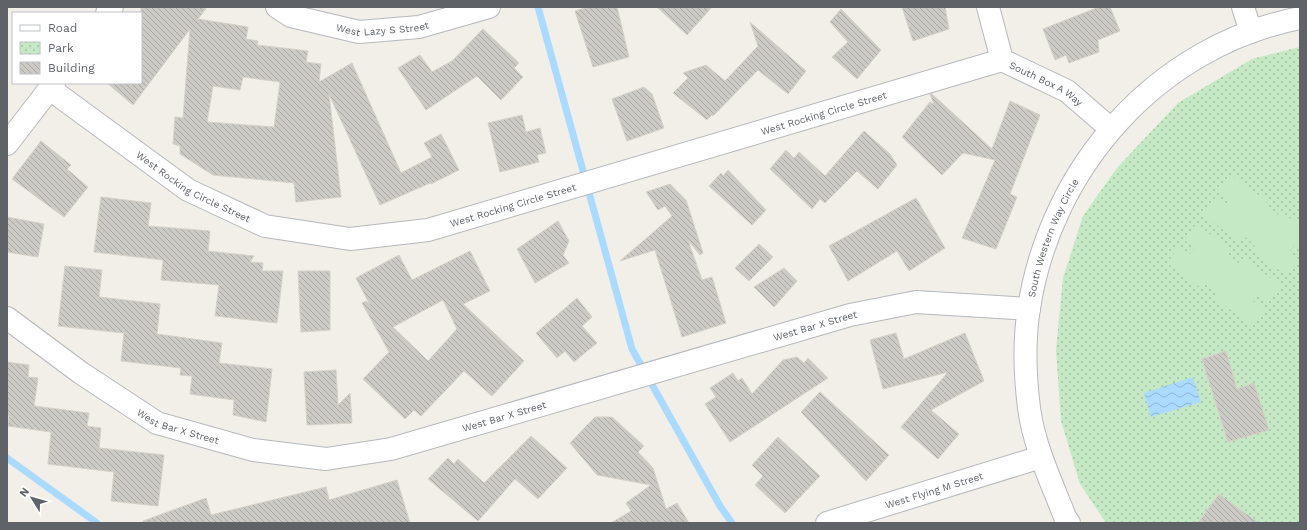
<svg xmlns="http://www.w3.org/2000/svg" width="1307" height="530" font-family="'Work Sans',sans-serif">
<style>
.park{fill:url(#park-dots)}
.pitch{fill:#c5e8c5}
.water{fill:url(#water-waves)}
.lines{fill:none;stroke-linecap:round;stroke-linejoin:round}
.stream{stroke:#aadaff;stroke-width:7}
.building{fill:url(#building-back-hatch);stroke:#d6d1c6;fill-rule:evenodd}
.street-casing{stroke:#b5b8bc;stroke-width:24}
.street{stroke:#fff;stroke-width:22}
.labels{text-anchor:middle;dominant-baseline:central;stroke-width:3;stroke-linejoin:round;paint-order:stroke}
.street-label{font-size:10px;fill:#5f6368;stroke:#fff}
</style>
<defs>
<pattern id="park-dots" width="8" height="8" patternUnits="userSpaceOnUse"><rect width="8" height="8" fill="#c5e8c5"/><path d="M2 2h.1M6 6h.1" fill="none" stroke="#a3c0a4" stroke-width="1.8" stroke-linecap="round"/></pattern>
<pattern id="water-waves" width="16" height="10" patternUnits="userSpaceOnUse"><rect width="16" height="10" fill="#aadaff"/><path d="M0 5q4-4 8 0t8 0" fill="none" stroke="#8eb4d2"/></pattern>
<pattern id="building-back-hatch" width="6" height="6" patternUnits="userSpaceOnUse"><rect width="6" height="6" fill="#cccac5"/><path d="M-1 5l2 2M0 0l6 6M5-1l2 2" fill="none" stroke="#a9a8a4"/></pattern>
</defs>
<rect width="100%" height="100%" fill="#f1efe8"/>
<!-- park -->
<polygon class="park" points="1300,47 1300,523 1106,523 1080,484 1061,421 1056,350 1063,278 1083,216 1117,168 1178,103 1252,59"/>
<!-- pitch -->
<g class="pitch">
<polygon points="1231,175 1267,201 1263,207 1277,216 1280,211 1300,225 1300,251 1293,246 1289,252 1299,260 1287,276 1252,251 1255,245 1242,235 1238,240 1203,215 1215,198 1226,205 1230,199 1220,191"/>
<polygon points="1196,224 1231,249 1228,255 1241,265 1245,260 1280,285 1268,302 1258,295 1253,301 1264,309 1251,325 1216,299 1219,294 1206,284 1202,289 1167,263 1179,247 1190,254 1195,248 1184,240"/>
</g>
<!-- water -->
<polygon class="water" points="1193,377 1201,402 1151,417 1144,393"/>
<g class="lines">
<!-- stream -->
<g class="stream">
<polyline points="538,7 632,349 720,506 732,523"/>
<polyline points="7,458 97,523"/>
</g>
</g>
<!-- building -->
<g class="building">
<path d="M141,7H207L198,19L248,27L246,39L258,41L257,45L308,51L306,62L321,64L319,82L352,63L401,173L432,157L424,143L441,134L459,170L431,184L430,183L380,205L329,94L341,197L296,202L294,183L213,175L180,154V146L173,144L175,117L183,118L190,29L133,105L107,83H141ZM243,77L280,82L274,127L207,122L213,86L240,90Z"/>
<polygon points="588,7 617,7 629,57 593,67 575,11"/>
<polygon points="657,7 712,7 687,35"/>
<polygon points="902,7 945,7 949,29 913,41"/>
<polygon points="1099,7 1110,7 1120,31 1098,40 1099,52 1069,63 1066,55 1055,60 1043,29"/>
<polygon points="841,9 881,50 857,79 832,57 848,42 830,22"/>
<polygon points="750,22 806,71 788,94 758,70 713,116 712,115 707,120 673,93 688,78 683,73 706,65 725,81 758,46"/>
<polygon points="483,29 519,63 514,68 523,77 501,100 477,76 426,110 398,68 420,55 432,72 452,61"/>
<polygon points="644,87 652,94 664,128 627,141 612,99"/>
<polygon points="930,94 932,94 992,149 1010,101 1040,115 1010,194 1017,197 996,249 962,238 995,160 963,153 942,175 902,137 930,102 934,105"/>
<polygon points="522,115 526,132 540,128 546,153 537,155 539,162 500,172 488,123"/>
<polygon points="864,131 890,154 897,165 878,189 857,171 825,203 820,199 812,209 770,169 786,150 794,158 799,152 825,176"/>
<polygon points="41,141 71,165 67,169 88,187 64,217 12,179"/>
<polygon points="728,170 766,210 752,225 709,186 721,173 723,176"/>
<polygon points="670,184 686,200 703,253 700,255 688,240 702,280 712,277 726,323 682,337 655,250 620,261 672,216 665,206 658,210 646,192"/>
<polygon points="101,197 151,203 148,226 210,231 208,251 254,256 250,262 263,263 262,271 283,271 277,323 215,316 219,285 161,280 163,260 94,252"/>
<polygon points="916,198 945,248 909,271 897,251 848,281 829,246"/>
<polygon points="7,217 44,224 38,257 7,252"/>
<polygon points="558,221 569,241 563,255 569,263 535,283 517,249"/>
<polygon points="759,244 773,257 749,281 735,268"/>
<path d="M470,251L490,291L463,304L524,361L492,396L464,371L421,416L414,410L405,419L363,379L389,352L362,303L366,301L370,305L356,278L399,255L412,280ZM443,300L457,329L428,361L393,327Z"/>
<polygon points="65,266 102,270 99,297 160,304 157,334 222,343 219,363 272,369 266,422 233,415 234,400 190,394 192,376 180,375 181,368 121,361 124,333 58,326"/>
<polygon points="784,268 797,281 774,307 754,287"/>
<polygon points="298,271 330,271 330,330 301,332"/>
<polygon points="577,298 592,317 582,326 597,343 574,362 565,351 557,358 536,333"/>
<polygon points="896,333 904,359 965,333 984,381 931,410 959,434 938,459 901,427 948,372 883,389 870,340"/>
<polygon points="1226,351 1237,389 1254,383 1269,430 1228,442 1202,359"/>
<polygon points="797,357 804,363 808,358 828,378 730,442 705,404 716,397 710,388 733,373 738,381 742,378 752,394 783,360"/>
<polygon points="7,362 29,365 28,377 38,378 34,406 89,413 87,426 101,428 99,448 164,455 158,506 111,501 114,472 48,464 51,432 8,426 9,416 7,415"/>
<polygon points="336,370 338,405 350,393 352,423 307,425 304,372"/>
<polygon points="820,392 889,455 866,481 801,412"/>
<polygon points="595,417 612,417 644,446 638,452 653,468 666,509 677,503 689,523 611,523 631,511 626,503 651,485 597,475 570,443"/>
<polygon points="531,436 567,468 538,499 515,479 478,521 428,479 448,458 454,464 458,459 484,483"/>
<polygon points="778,437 820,476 785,513 755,485 763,476 752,465"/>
<polygon points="397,480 410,523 143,523 143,521 206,498 211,515 326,487 329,500"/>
<polygon points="1219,494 1259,523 1198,523"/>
</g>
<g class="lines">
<!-- street casing -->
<g class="street-casing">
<g id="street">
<path id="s1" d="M277,7L291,16L359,32L419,27L489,7"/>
<path id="s2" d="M988,7L1002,60L1067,91L1111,129"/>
<polyline points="1243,7 1251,32"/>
<polyline points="107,13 112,7"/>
<path id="s3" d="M50,89L188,190L265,226L350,239L428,230L1002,60"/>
<polyline points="7,144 54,83"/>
<path id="s4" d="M7,318L81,373L157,423L253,450L326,459L391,449L850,315L916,302L1029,309"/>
<path id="s5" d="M827,523L1041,457"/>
<path id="s6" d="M1069,523L1065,517C1051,481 1034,446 1029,408C1025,376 1024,339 1029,308C1051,166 1158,46 1300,18"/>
</g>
</g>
<!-- street -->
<use href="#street" class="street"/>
</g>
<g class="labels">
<!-- street labels -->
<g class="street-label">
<text stroke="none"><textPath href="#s1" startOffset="110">West Lazy S Street</textPath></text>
<text stroke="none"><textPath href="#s2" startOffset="105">South Box A Way</textPath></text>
<text stroke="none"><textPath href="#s3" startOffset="833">West Rocking Circle Street</textPath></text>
<text stroke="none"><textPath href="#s3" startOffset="174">West Rocking Circle Street</textPath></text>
<text stroke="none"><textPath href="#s3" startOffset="509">West Rocking Circle Street</textPath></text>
<text stroke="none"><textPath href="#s6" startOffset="297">South Western Way Circle</textPath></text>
<text stroke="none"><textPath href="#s4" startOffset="864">West Bar X Street</textPath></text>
<text stroke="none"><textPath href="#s4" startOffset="540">West Bar X Street</textPath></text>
<text stroke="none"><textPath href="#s4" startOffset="204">West Bar X Street</textPath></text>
<text stroke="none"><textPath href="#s5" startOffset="112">West Flying M Street</textPath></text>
</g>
</g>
<!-- border -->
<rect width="1307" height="530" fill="none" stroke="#5f6368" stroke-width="16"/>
<!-- legend -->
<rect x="12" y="12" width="130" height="72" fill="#ffffff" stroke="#bfc1c3"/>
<rect x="20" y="25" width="20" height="6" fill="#ffffff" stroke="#bfc1c3"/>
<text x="48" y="32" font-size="12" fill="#5f6368">Road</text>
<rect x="20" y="42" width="20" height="12" fill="url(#park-dots)" stroke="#bfc1c3"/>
<text x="48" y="52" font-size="12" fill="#5f6368">Park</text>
<rect x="20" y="62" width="20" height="12" fill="url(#building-back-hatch)" stroke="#bfc1c3"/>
<text x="48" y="72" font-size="12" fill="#5f6368">Building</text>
<!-- north arrow -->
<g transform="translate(32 498) rotate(307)" stroke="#ffffff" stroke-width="3" paint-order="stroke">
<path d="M0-3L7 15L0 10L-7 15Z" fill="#5f6368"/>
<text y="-6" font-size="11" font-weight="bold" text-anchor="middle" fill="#5f6368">N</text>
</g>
</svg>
